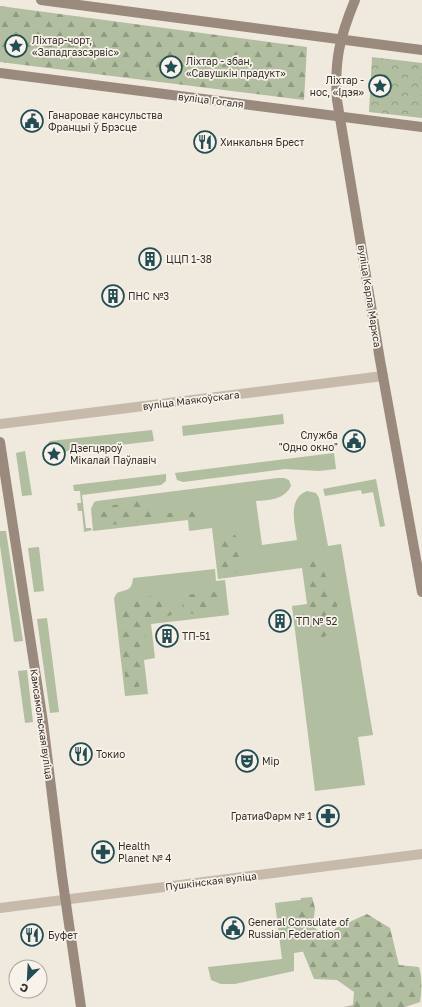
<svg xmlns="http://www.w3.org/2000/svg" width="422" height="1007" font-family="'Golos Text',sans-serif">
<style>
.grass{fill:#b1be9f}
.forest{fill:url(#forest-firs)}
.park{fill:url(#park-crowns)}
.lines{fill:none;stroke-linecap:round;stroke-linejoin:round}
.street{stroke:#c7baab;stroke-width:10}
.secondary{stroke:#9a8a7d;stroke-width:10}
.labels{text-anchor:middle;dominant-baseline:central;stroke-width:3.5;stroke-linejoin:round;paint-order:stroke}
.poi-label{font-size:10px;fill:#362e2a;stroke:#f8f3ea;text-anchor:start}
.street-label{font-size:10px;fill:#362e2a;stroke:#f8f3ea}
</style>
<defs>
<pattern id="forest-firs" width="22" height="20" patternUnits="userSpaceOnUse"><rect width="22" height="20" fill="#b1be9f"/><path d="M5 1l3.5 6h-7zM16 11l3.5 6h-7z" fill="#919b82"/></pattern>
<pattern id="park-crowns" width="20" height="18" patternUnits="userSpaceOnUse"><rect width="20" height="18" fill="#b1be9f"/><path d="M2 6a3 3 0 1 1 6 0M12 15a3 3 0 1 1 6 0" fill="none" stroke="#919b82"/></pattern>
</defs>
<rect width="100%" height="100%" fill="#f0e9de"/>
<!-- grass -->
<g class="grass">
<polygon points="283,414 284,424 183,436 182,426"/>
<polygon points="152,430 154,441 44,454 44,448 50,441"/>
<polygon points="25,451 32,495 22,496 16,453"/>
<polygon points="334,453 336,469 319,471 285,469 183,482 177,480 175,473"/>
<polygon points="166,474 166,481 161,485 82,495 86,528 91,528 92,530 84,532 82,511 78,511 77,503 81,503 80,491 74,491 73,485"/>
<path d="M278,478H284L289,480L291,486C284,500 269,500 256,501L262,545L297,540C295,524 287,499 307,491L316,493L319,498L328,546L341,544L373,735L358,737L365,785L315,791L292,606L307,604L302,568L218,579L212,528L189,531L188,520L93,531L91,509L94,502L97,501Z"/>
<polygon points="376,479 385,526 380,527 373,492 362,494 361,490 325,496 323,489"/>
<polygon points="0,531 6,531 23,641 14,642 0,546"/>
<polygon points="39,547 44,591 34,592 28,548"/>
<path d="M215,569L216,581L225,580L229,615L151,624L155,658L144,660L148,694L125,696L114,598L117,593C127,589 132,591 133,578Z"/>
<polygon points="47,618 59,712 50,713 37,619"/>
<polygon points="27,670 33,722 25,723 18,671"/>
<polygon points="308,899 307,951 294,953 294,971 235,984 221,984 211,980 208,967 282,959 275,903"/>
</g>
<!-- forest -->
<g class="forest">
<polygon points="0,6 307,47 304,100 0,62"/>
<path d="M138,501C154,502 158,513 170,513C182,514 190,499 201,508L203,515L198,520L188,517L109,525L102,524L99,521L98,513L103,507Z"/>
<path d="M227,532L232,533L236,536C237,540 235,545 236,549C238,558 247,565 235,573L228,572L222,567C220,557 213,536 227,532Z"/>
<path d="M310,558H315L320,561C322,567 324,573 327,578C330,586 335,593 337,601C338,612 335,631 324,637C313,642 299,635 300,622C301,614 307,611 310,604C311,591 300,569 310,558Z"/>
<path d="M211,591L218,593L220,599C206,627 168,611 188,595Z"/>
<path d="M160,596C169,598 177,602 174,612C167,621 156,613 148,620L145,639L140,658L143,680L136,691L134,693L130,692L126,686L119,619C118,594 141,598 160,596Z"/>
<path d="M312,897L315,908L313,926L325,937L336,928L367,914L390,928L399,965L419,967C422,976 422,992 420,1002L405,1007H343L353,1005L354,992L337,980L314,979L302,949L307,940L298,917L301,898Z"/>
</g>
<!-- park -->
<polygon class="park" points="372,57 422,63 422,118 369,112"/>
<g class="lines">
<!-- street -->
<g class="street">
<polyline points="0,424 383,376"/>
<polyline points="0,908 422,854"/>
</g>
<!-- secondary -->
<g class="secondary">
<polyline points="41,0 422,50"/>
<path d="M355,0C340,36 334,61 337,100L380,360L422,592"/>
<polyline points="0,73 422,127"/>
<polyline points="0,442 43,722 62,876 81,1007"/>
</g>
</g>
<!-- icons -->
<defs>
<g id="sight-ring" transform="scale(1.15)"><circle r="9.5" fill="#f8f3ea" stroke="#234c53" stroke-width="1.5"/><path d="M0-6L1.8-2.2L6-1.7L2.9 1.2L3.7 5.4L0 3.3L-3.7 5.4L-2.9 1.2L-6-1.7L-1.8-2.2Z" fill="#234c53"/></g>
<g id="civic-ring" transform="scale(1.15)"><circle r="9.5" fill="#f8f3ea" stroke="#234c53" stroke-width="1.5"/><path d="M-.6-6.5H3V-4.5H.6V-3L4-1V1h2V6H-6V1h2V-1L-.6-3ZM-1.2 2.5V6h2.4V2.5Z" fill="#234c53"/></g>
<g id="restaurant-ring" transform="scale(1.15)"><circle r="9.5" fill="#f8f3ea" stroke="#234c53" stroke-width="1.5"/><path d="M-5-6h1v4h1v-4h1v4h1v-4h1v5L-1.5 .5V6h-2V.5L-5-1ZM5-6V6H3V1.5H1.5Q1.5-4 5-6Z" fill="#234c53"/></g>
<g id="building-ring" transform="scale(1.15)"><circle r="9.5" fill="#f8f3ea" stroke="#234c53" stroke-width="1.5"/><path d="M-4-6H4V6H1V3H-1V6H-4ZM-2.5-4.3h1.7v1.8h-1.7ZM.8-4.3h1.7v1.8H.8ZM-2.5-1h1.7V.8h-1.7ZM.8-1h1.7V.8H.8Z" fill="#234c53"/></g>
<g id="theatre-ring" transform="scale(1.15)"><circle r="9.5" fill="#f8f3ea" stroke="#234c53" stroke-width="1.5"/><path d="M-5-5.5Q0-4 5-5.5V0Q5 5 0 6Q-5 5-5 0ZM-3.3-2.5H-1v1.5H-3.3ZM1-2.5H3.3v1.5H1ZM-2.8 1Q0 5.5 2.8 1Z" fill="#234c53"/></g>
<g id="pharmacy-ring" transform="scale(1.15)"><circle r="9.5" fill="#f8f3ea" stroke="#234c53" stroke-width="1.5"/><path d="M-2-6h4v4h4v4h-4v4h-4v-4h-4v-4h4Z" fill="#234c53"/></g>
</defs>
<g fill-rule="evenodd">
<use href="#sight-ring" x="16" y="46"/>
<use href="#sight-ring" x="171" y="67"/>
<use href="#sight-ring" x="380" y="86"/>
<use href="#civic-ring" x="32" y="121"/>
<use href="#restaurant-ring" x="205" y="142"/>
<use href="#building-ring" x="150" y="259"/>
<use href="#building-ring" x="113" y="296"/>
<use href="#civic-ring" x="354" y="441"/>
<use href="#sight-ring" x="54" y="454"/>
<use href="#building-ring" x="280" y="621"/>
<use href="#building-ring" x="167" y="636"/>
<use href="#restaurant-ring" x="81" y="754"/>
<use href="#theatre-ring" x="247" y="761"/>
<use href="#pharmacy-ring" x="328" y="816"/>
<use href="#pharmacy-ring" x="103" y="852"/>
<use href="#civic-ring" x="233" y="928"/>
<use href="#restaurant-ring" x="32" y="935"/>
</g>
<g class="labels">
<!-- poi labels -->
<g class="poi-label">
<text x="32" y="40">Ліхтар-чорт,<tspan x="32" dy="12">«Западгазсэрвіс»</tspan></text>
<text x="186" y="61">Ліхтар - збан,<tspan x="186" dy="12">«Савушкін прадукт»</tspan></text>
<text x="364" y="80" text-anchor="end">Ліхтар -<tspan x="364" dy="12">нос, «Ідэя»</tspan></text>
<text x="48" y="115">Ганаровае кансульства<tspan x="48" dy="12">Францыі ў Брэсце</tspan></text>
<text x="220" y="142">Хинкальня Брест</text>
<text x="166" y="259">ЦЦП 1-38</text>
<text x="128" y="296">ПНС №3</text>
<text x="338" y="435" text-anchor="end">Служба<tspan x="338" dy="12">"Одно окно"</tspan></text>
<text x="70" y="448">Дзегцяроў<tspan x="70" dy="12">Мікалай Паўлавіч</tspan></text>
<text x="296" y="621">ТП № 52</text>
<text x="182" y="636">ТП-51</text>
<text x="96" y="754">Токио</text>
<text x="262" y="761">Мір</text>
<text x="312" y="816" text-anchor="end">ГратиаФарм № 1</text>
<text x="118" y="846">Health<tspan x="118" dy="12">Planet № 4</tspan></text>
<text x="248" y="922">General Consulate of<tspan x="248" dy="12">Russian Federation</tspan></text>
<text x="48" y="935">Буфет</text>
</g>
<!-- street labels -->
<g class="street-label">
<text transform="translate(211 100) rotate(7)">вуліца Гогаля</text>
<text transform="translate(370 296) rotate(81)">вуліца Карла Маркса</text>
<text transform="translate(191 400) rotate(-7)">вуліца Маякоўскага</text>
<text transform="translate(42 724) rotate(82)">Камсамольская вуліца</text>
<text transform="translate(211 881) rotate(-7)">Пушкінская вуліца</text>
</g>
</g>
<!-- north arrow -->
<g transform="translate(28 979) rotate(204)"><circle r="19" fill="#f8f3ea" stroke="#aaa49d"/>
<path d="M0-3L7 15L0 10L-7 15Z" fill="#234c53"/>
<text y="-6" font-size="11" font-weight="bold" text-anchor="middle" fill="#362e2a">С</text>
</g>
</svg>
